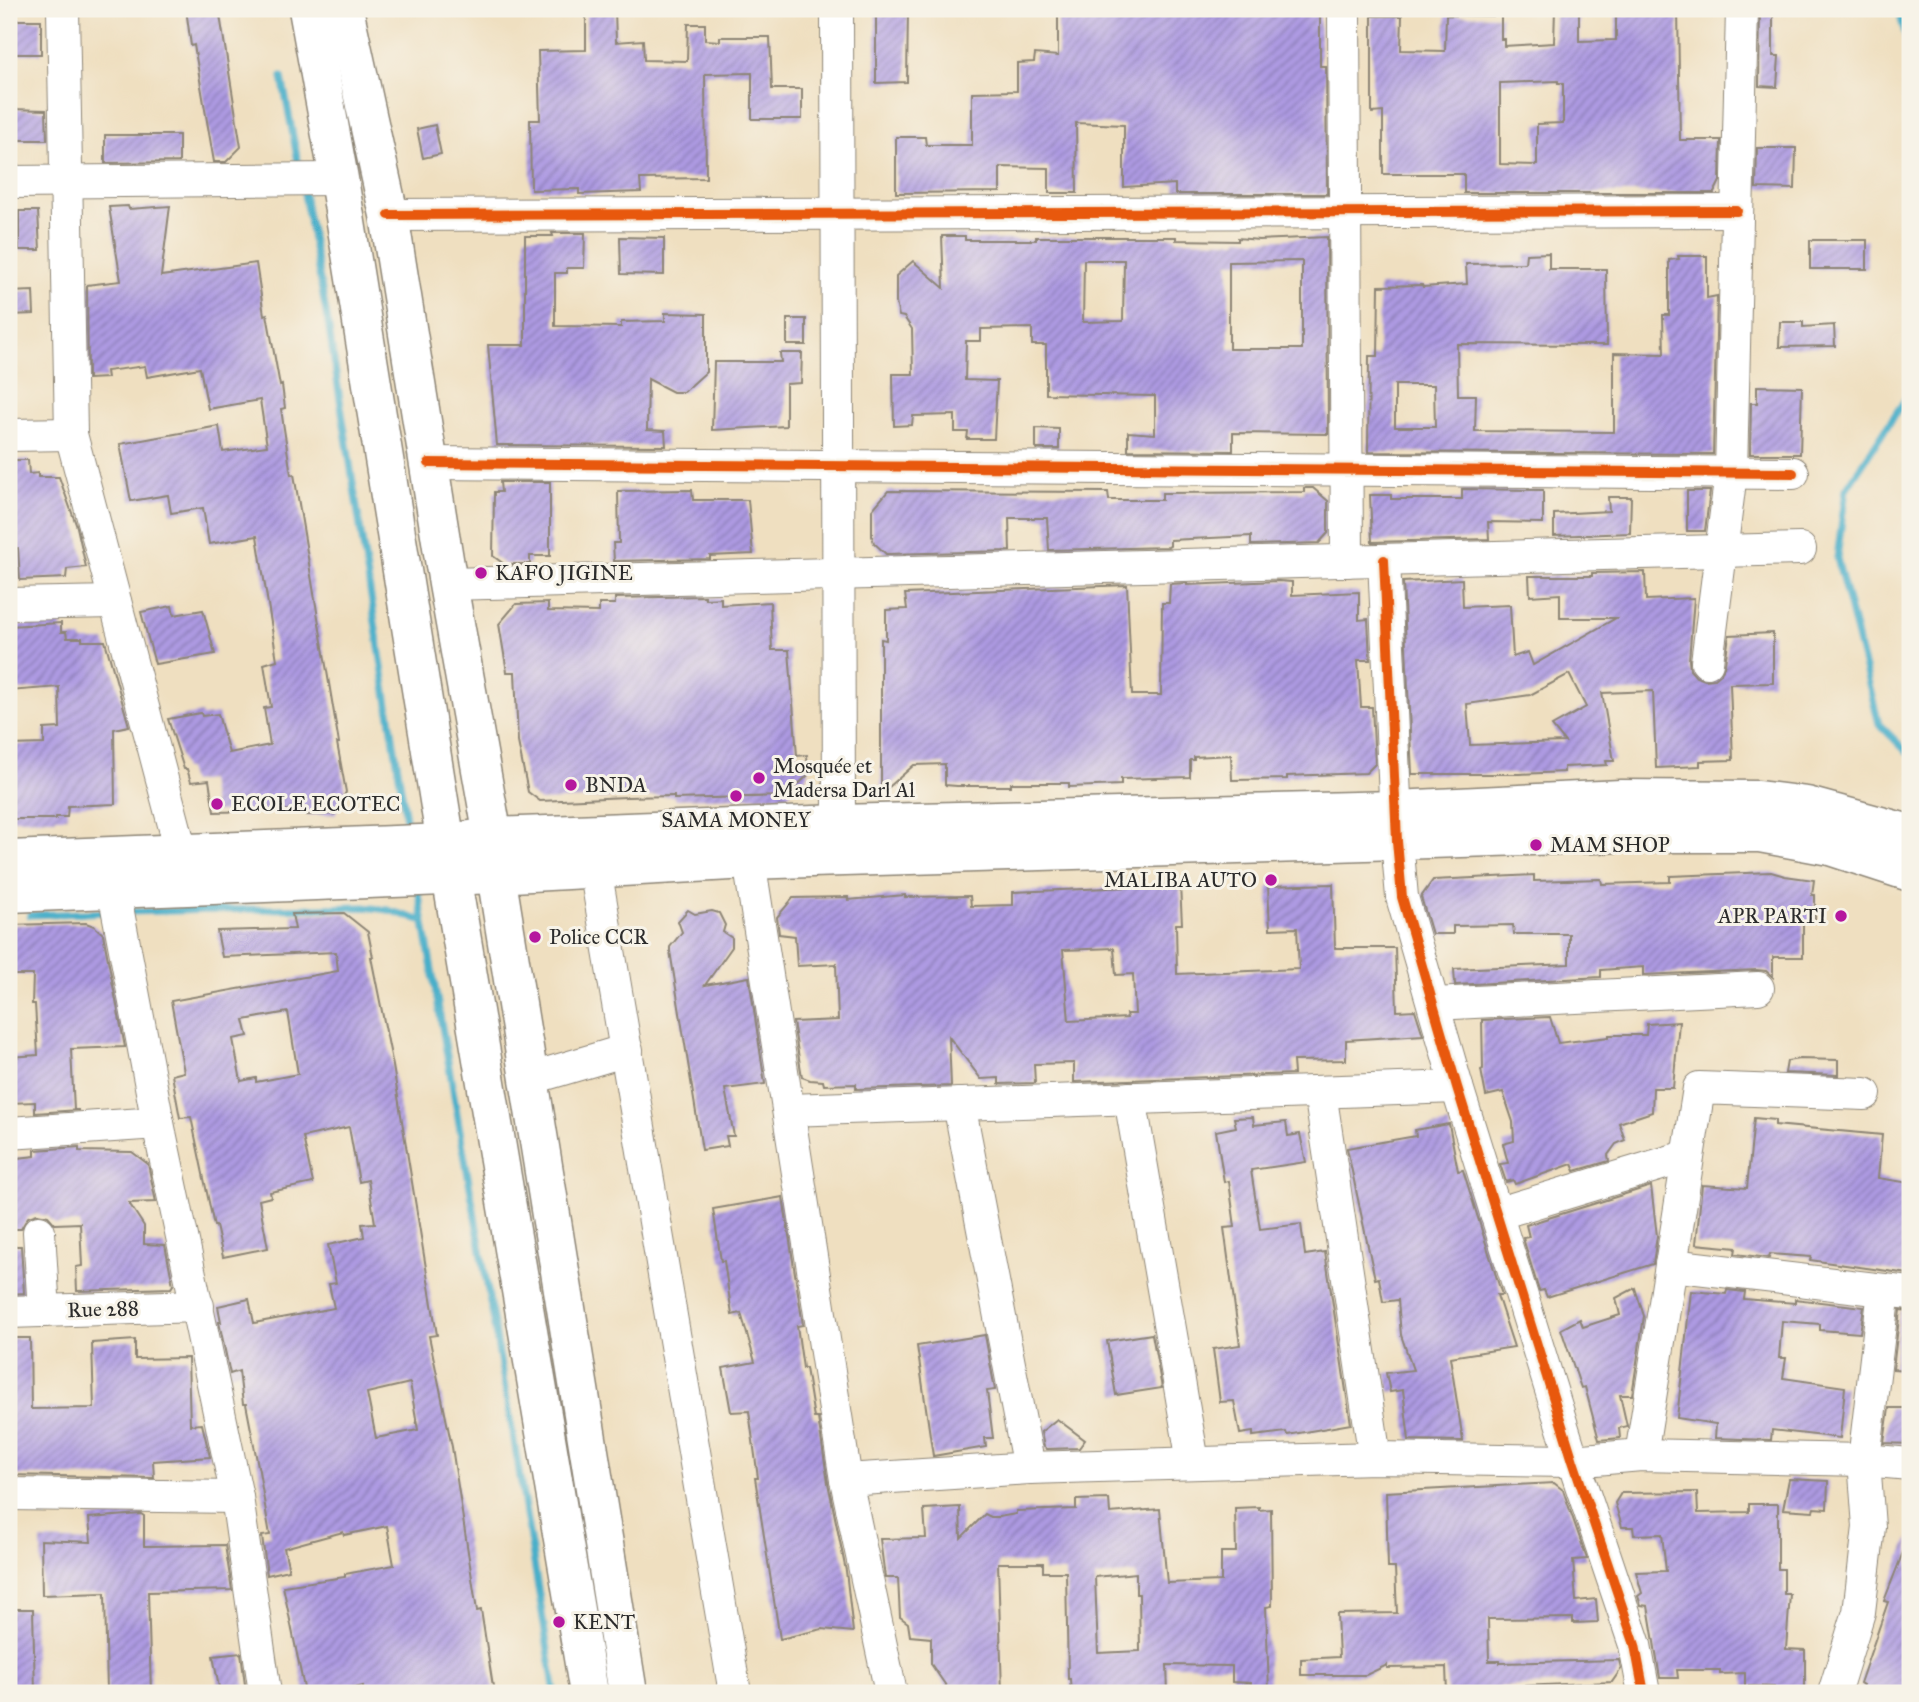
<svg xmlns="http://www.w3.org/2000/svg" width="1919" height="1702" font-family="'IM FELL Great Primer',serif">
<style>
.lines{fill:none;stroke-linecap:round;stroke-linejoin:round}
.stream{stroke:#4aafc9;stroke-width:7}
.building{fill:url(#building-hatch);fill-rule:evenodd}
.minor-casing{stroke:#8d8576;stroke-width:34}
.major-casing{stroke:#8d8576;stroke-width:41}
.highway-casing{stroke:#8d8576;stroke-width:41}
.minor{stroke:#fff;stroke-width:32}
.major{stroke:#fff;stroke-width:38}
.highway{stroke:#fff;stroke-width:38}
.cycleway-casing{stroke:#f7f3e8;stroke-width:15}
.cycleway{stroke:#e8590c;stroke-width:10}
.poi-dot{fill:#b5179e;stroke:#f7f3e8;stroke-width:2.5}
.labels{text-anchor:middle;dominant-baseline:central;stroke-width:6;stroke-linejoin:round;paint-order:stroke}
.poi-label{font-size:21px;fill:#2b2b2b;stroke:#f7f3e8;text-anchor:start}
.street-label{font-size:21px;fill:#2b2b2b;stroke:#f7f3e8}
</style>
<defs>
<pattern id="building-hatch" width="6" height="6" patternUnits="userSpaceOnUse" patternTransform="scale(1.75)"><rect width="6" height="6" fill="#ad9ae2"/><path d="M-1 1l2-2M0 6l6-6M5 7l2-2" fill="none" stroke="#8d7eb7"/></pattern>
</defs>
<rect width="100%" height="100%" fill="#f7f3e8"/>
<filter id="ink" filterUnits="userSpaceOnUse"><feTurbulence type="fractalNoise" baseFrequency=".0143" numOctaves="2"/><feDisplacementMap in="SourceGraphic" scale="14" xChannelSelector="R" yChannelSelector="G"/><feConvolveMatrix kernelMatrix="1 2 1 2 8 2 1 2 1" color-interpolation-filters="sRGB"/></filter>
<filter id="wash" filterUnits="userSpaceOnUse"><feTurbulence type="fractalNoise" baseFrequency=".00686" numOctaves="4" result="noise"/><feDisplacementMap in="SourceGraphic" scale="28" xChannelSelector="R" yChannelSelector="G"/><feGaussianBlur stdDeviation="1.57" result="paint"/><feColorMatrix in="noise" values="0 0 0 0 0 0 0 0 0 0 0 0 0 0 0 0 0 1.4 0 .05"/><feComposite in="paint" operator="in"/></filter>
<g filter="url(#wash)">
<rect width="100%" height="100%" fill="#efdfc0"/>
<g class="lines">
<!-- stream -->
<g class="stream">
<polyline points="1898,9 1910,50"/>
<polyline points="282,77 300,173"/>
<polyline points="303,188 328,323 408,832"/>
<polyline points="1910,392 1846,489 1837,558 1879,724 1910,755"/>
<polyline points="418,889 514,1440 555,1693"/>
<polyline points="125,912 364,907 388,910 423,921"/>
<polyline points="30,915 109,912"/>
</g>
</g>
<g id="blocks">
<!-- building -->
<g class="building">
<polygon points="186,9 219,9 241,147 226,162 214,162 194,45 191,46"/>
<polygon points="586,9 615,9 616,42 643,40 644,60 687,61 688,24 705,24 705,40 720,41 720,37 770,37 772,89 802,89 802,119 752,119 752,73 705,74 706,178 640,179 641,192 579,194 579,189 531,190 530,120 540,120 538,51 586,50"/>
<polygon points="876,9 908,9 907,82 876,83"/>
<polygon points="1058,9 1320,9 1320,66 1326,66 1327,194 1175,194 1175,184 1124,187 1124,125 1076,123 1077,193 1049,193 1049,168 1000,167 1000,192 896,193 896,137 925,137 926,145 972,145 972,92 1017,91 1017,63 1034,62 1035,54 1058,56"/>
<path d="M1555,9H1579V41L1616,40V9H1678L1680,140H1721L1720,181L1714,193H1464V174H1383V112L1372,113V16H1402L1401,50L1445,51L1446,15L1501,16V39H1504V46L1554,43ZM1558,81V83H1563V123L1537,124V165L1500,164V83Z"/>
<polygon points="1760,9 1773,9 1773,56 1779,56 1777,87 1759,86"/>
<rect x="10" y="20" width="31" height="34"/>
<polygon points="9,109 46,110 47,140 9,140"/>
<polygon points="435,125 441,154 423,158 417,129"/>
<polygon points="105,135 179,135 179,162 105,163"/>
<polygon points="1757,148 1796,148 1795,189 1756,188"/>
<polygon points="128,206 129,209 170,206 161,276 256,263 264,315 267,314 280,386 282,385 285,408 281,409 291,475 294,474 339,743 337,743 346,792 335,814 307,815 307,810 214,812 209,780 191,782 187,769 184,769 168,719 201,713 202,716 218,714 229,753 270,745 264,708 271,707 264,664 277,660 257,536 209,544 203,508 171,513 168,495 131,501 120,444 219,426 223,452 267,446 260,400 208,409 200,368 147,377 145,366 106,371 107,378 88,379 87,285 121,281 109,207"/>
<polygon points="19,211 38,211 40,250 19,250"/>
<polygon points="552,233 585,233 584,268 567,268 567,273 555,273 555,326 621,327 621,322 665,321 665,313 706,314 706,372 684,392 673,392 648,379 647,430 665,431 666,446 497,445 488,345 525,345 525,236 553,236"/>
<path d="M942,236H965V240H1036V237H1176V240L1238,241V238L1259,240L1327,237L1328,434L1233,433V451L1128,450V432L1155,434V396L1046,394V345H1032V328L981,329V341H966L965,380L997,381L994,439H967L968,432H955V415L913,416L912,425L894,426L893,374H913L912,329L904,317L899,316L896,303V276L913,261L944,288ZM1084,260H1124L1123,321L1083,322ZM1302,261V349H1229V262Z"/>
<polygon points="620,237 664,238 664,275 621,274"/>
<rect x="1810" y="240" width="57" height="29"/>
<path d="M1549,253V269H1606L1607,345L1457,344L1458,395H1476L1475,431L1614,432V353L1664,354L1663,315H1669V260L1679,259L1678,256H1707V298L1717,296L1713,454L1368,452L1369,356H1378L1379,286L1422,285L1423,287L1467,284L1466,264L1525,263L1526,254ZM1395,385H1434L1435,427H1395Z"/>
<polygon points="33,291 34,314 9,315 9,292"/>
<rect x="787" y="319" width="19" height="26"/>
<polygon points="1780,322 1803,322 1803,327 1834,325 1835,346 1779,347"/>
<polygon points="780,353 802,353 801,383 786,384 786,426 712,430 714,362 781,362"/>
<polygon points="1757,386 1802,387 1800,454 1750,454 1751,403 1757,403"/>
<polygon points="1036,428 1059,429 1059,449 1036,449"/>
<polygon points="9,460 28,460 29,474 38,473 38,477 59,477 77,527 86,567 67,569 66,578 20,580 18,548 9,549"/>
<polygon points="500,482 550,482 550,556 530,556 530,564 504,564 493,556 494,492 501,492"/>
<polygon points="1304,488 1313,488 1328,501 1328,533 1319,543 1251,545 1251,536 1170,540 1170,546 1168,547 1049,550 1047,518 1009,518 1010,551 886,554 874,543 872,536 872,510 888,491 1108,492 1109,500 1162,500 1162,493 1304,492"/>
<polygon points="1462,489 1543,490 1543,523 1488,522 1489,539 1372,542 1370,495 1391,495 1391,499 1462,499"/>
<polygon points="692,490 693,500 748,500 753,554 710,556 710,559 614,561 613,543 619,543 618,491"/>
<polygon points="1687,491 1710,491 1705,531 1687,531"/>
<polygon points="1608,497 1631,497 1630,533 1554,536 1554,514 1609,511"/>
<path d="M1645,572L1646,600L1694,598L1689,660L1690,670L1696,677L1705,680L1715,679L1721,674L1725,664L1729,635L1773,633V683L1730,684L1733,760L1700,761V766L1656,768L1653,691L1602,693L1614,761H1606L1607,765L1564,767V772L1519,774H1412L1403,582L1462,579L1463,607L1510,605L1513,657L1528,652L1533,665L1616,618H1560V594L1530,596L1529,576H1592V573ZM1569,674L1586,707L1552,726L1565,742L1470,745L1467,704L1530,695Z"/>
<polygon points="1278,581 1292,582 1292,595 1359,592 1359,620 1368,619 1370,660 1358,660 1361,707 1372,707 1375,764 1366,773 1287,776 1287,779 1232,780 1231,755 1194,757 1194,760 1190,760 1190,777 1121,779 1121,785 1069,787 1069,783 1011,783 1011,786 957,786 945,785 945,764 914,765 881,794 881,639 886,640 886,610 907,609 905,594 1127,585 1132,695 1161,695 1162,603 1169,603 1170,584 1187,583 1187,585"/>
<polygon points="705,596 705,599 721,598 721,605 770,602 772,650 789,650 797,756 807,755 808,775 786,796 674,799 674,796 626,797 540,801 528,792 518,742 515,672 507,672 499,624 516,604 548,603 548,611 599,612 599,604 615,604 615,598"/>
<polygon points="172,606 174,615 203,610 215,654 155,664 141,612"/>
<polygon points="61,623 61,632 66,632 67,638 82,638 82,641 105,641 129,726 114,729 115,804 68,806 67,817 56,817 56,819 9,819 9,745 44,744 44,729 60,728 59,687 9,691 9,626"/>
<polygon points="1771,872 1785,876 1814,880 1812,895 1815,895 1815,921 1803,922 1803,957 1773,957 1773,977 1766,971 1757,970 1643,975 1643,967 1601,970 1601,977 1455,985 1454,969 1569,964 1569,934 1514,934 1513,925 1453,926 1453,934 1432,934 1421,897 1433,880 1534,875 1534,881 1601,879 1602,884 1670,882 1670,876"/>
<path d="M1333,884L1335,948H1395L1397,1011L1415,1010L1423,1035L1346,1040V1060L1293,1061L1294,1074L1074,1082V1063L1034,1064L1035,1083L999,1084V1078L981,1079L949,1037L951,1086L856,1089V1084L824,1085L823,1081L810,1080L802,1077L793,1022L838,1020L836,964L797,966L795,936L779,934L777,917L793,898L848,897V900L905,895V897L970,896L971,906L1013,905V892L1180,885L1182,924H1176L1177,974L1299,969L1297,928L1270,929L1268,886ZM1114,948L1116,975L1133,974L1135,1014H1126L1127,1018L1069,1021L1063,950Z"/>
<polygon points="688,910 695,914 712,911 719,913 725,925 723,932 732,938 732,947 705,985 749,977 765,1084 725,1089 734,1136 726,1136 728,1146 702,1150 670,951 670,947 682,932 678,921"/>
<path d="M344,913L368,932L373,957H371L393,1066L437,1335L429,1336L452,1447L477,1611L481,1610L494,1693H363V1686L334,1693H305L283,1586L345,1577V1574L394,1565L387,1526L344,1535L343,1532L284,1548L289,1570L267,1575L262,1536L270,1535L259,1471L246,1404H243L239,1371L230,1374L219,1322H221L218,1306L249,1299L254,1323L334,1308L329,1284L336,1283L328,1245L364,1237L362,1224L375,1223L368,1180L359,1182L349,1127L303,1137L313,1183L270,1192L271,1197L259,1200L268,1248L223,1257L216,1226H214L191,1117L180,1118L172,1075L184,1072L171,1001L338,971L336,952L222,957L217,931L295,929L292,914ZM288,1012L298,1074L256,1082V1078L241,1081L233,1039L248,1036L244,1020ZM410,1383L418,1430L376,1438L367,1393Z"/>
<polygon points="86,923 94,926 103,934 125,1047 71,1049 74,1110 79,1110 35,1113 35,1102 9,1103 9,1057 38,1055 35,1004 32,1004 33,975 10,975 9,925"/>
<polygon points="1550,1017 1558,1043 1609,1037 1609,1035 1646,1035 1647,1024 1679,1022 1673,1088 1653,1088 1652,1112 1619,1123 1625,1140 1616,1144 1608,1155 1609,1161 1575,1171 1572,1164 1515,1184 1513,1180 1506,1182 1500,1164 1508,1163 1503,1144 1514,1141 1513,1122 1503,1092 1486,1096 1481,1070 1483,1069 1482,1020"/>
<polygon points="1799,1059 1838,1060 1838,1075 1785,1073 1787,1061"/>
<polygon points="1253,1117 1254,1125 1286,1122 1288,1136 1300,1134 1306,1162 1251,1170 1260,1229 1301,1224 1305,1255 1325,1252 1351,1424 1287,1435 1286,1432 1253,1436 1253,1432 1240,1434 1234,1401 1220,1402 1213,1349 1240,1345 1224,1228 1235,1227 1229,1181 1224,1182 1216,1131 1236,1127 1234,1118"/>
<polygon points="1754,1118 1775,1120 1775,1125 1882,1135 1878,1178 1910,1183 1909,1274 1810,1260 1811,1257 1770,1254 1769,1258 1735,1254 1736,1248 1696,1244 1702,1185 1747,1188"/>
<polygon points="1449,1124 1458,1171 1463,1170 1502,1295 1497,1295 1514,1347 1450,1357 1463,1441 1409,1440 1403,1390 1390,1392 1386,1373 1413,1370 1401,1335 1398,1300 1383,1302 1379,1278 1375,1279 1347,1148 1416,1136 1415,1130"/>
<polygon points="79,1147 79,1151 132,1152 148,1164 156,1202 129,1203 144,1226 144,1244 165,1245 173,1285 171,1288 77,1291 76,1267 82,1266 80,1223 55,1224 48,1216 37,1214 28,1217 21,1229 9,1229 9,1159 35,1156 35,1150"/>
<polygon points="1651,1186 1657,1236 1653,1264 1547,1297 1544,1290 1539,1291 1523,1238 1529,1237 1526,1225"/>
<polygon points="783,1197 803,1325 797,1326 803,1368 806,1368 814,1418 818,1418 828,1483 846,1571 853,1632 822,1629 780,1639 755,1478 758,1478 749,1411 731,1412 723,1368 755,1362 741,1313 732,1315 724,1261 721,1261 713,1209"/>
<polygon points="9,1246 21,1246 24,1293 9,1294"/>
<polygon points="1635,1288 1644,1316 1632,1395 1620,1395 1627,1426 1619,1428 1620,1438 1599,1440 1585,1387 1581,1388 1561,1329 1580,1319 1583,1327 1620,1315 1616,1298"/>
<polygon points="1727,1290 1745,1292 1744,1299 1795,1303 1795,1299 1864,1307 1860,1333 1820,1330 1820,1324 1782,1321 1779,1358 1786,1358 1783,1378 1845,1387 1840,1438 1772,1430 1771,1440 1715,1438 1716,1424 1677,1418 1691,1291 1726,1294"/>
<polygon points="1900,1310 1910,1311 1910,1370 1893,1369"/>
<polygon points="1152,1334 1162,1388 1116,1395 1107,1341"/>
<polygon points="985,1335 995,1390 987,1391 993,1438 985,1438 986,1447 933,1456 917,1346"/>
<polygon points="9,1338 30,1338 31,1409 94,1408 92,1343 135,1340 135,1359 188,1358 190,1425 202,1424 210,1457 153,1461 154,1478 9,1475"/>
<polygon points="1889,1408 1910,1408 1910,1444 1884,1443"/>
<polygon points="1057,1419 1085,1440 1079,1448 1047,1449 1044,1447 1041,1432"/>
<polygon points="1789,1479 1828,1481 1827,1509 1814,1508 1813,1511 1783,1509"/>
<polygon points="1554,1483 1563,1490 1587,1559 1573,1560 1576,1601 1596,1599 1598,1622 1573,1623 1573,1618 1488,1619 1489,1661 1500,1661 1500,1663 1619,1660 1621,1669 1612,1682 1500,1687 1500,1692 1447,1693 1446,1667 1387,1668 1387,1665 1366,1675 1301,1675 1301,1659 1339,1657 1337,1614 1397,1613 1395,1568 1388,1568 1386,1492"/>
<polygon points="1697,1492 1698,1513 1749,1512 1749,1504 1778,1504 1778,1569 1784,1569 1784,1594 1790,1594 1786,1649 1805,1650 1805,1693 1774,1692 1774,1687 1745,1686 1745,1673 1720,1674 1720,1670 1677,1670 1678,1678 1660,1678 1648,1606 1641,1605 1638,1596 1642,1593 1636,1572 1666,1571 1662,1534 1634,1535 1633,1527 1622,1527 1615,1503 1621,1493"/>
<path d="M1109,1499L1110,1513L1160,1509L1167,1583L1221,1581V1552H1236L1235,1508L1259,1507V1510L1271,1509L1272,1606L1266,1607L1269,1691L1251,1692V1683L1232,1682V1666L1167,1665L1168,1693H1071L1070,1679H1068L1066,1572H1043V1563H998L1002,1693H951L931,1664V1638L910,1636L908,1623L900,1617L898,1578H885L880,1539L926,1538L924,1509L960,1507L961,1538L985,1514L991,1517H999L1016,1514V1511L1076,1509V1500ZM1136,1573V1594H1139L1140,1651L1098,1653L1095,1577Z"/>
<polygon points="141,1514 144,1516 144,1546 225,1545 232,1590 148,1592 151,1693 107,1693 105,1593 42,1595 41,1540 91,1542 89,1518"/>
<polygon points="1909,1537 1910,1693 1860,1693 1863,1685 1860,1683 1888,1602 1884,1601"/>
<polygon points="9,1609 33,1609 35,1693 9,1693"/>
<polygon points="241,1653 246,1693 220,1693 213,1656"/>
</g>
</g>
</g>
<g filter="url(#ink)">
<use href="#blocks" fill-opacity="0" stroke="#8d8576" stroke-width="2"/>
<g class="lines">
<!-- minor casing -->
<g class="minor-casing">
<g id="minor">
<polyline points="63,9 71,434 187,874"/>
<polyline points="837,9 839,824"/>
<polyline points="1344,9 1347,561"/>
<polyline points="9,182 339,179"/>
<polyline points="389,215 1737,211"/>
<polyline points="9,435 71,434"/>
<polyline points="429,463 1793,473"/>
<polyline points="1384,560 1397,841 1402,897 1457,1087 1573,1461 1635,1645 1644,1693"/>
<polyline points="448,584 1800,549"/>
<polyline points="9,604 115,602"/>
<polyline points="1707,662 1731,473 1742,9"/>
<polyline points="749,860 846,1480 891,1693"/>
<polyline points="109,865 158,1123 237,1497 265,1693"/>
<polyline points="595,868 735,1693"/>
<polyline points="1434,1004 1758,988"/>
<polyline points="529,1079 627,1050"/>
<polyline points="1320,1092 1375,1458"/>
<polyline points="1130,1098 1193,1462"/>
<polyline points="959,1104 1029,1468"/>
<polyline points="789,1110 1457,1087"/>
<polyline points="9,1133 158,1123"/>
<polyline points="1496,1214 1688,1156"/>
<polyline points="39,1232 44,1311"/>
<polyline points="1671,1265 1910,1293"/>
<polyline points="9,1312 198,1306"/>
<polyline points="1641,1455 1699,1088 1865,1094"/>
<polyline points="846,1480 1029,1468 1375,1458 1573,1461 1641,1455 1864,1460 1910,1464"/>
<polyline points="9,1494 237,1497"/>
<polyline points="1834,1693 1859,1612 1869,1527 1864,1460 1884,1290"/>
</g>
</g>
<!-- major casing -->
<g class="major-casing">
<g id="major">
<polyline points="9,860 446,843 493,837 839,824 1396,810 1621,799 1758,800 1807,806 1910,834"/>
<polyline points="9,893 496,874 749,860 1626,833 1760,833 1830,846 1910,872"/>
</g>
</g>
<!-- highway casing -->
<g class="highway-casing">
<g id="highway">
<polyline points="308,9 339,179 451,875 589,1693"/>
<polyline points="344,9 389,215 448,584 493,837 496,874 628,1693"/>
</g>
</g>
<!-- minor -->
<use href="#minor" class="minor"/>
<!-- major -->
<use href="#major" class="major"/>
<!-- highway -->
<use href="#highway" class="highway"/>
<!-- cycleway casing -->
<g class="cycleway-casing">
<g id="cycleway">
<polyline points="389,215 1737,211"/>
<polyline points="429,463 1793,473"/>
<polyline points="1384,560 1397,841 1402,897 1457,1087 1573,1461 1635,1645 1644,1693"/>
</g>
</g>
<!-- cycleway -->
<use href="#cycleway" class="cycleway"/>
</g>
</g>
<!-- markers -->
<g class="poi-dot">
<circle cx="481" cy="573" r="7"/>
<circle cx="759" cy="778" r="7"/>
<circle cx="571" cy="785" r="7"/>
<circle cx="736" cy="796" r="7"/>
<circle cx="217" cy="804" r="7"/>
<circle cx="1536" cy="845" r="7"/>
<circle cx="1271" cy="880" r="7"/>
<circle cx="1841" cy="916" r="7"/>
<circle cx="535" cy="937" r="7"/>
<circle cx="559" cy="1622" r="7"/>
</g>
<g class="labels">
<!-- poi labels -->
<g class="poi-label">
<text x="495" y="573">KAFO JIGINE</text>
<text x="773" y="766">Mosquée et<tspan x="773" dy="24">Madersa Darl Al</tspan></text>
<text x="585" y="785">BNDA</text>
<text x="231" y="804">ECOLE ECOTEC</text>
<text x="736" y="820" text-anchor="middle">SAMA MONEY</text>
<text x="1550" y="845">MAM SHOP</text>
<text x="1257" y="880" text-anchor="end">MALIBA AUTO</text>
<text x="1827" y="916" text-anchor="end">APR PARTI</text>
<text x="549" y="937">Police CCR</text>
<text x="573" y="1622">KENT</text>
</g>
<!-- street labels -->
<g class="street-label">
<text transform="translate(103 1309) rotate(-2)">Rue 288</text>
</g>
</g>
<!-- margin -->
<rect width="1919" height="1702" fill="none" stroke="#f7f3e8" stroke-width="35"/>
</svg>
